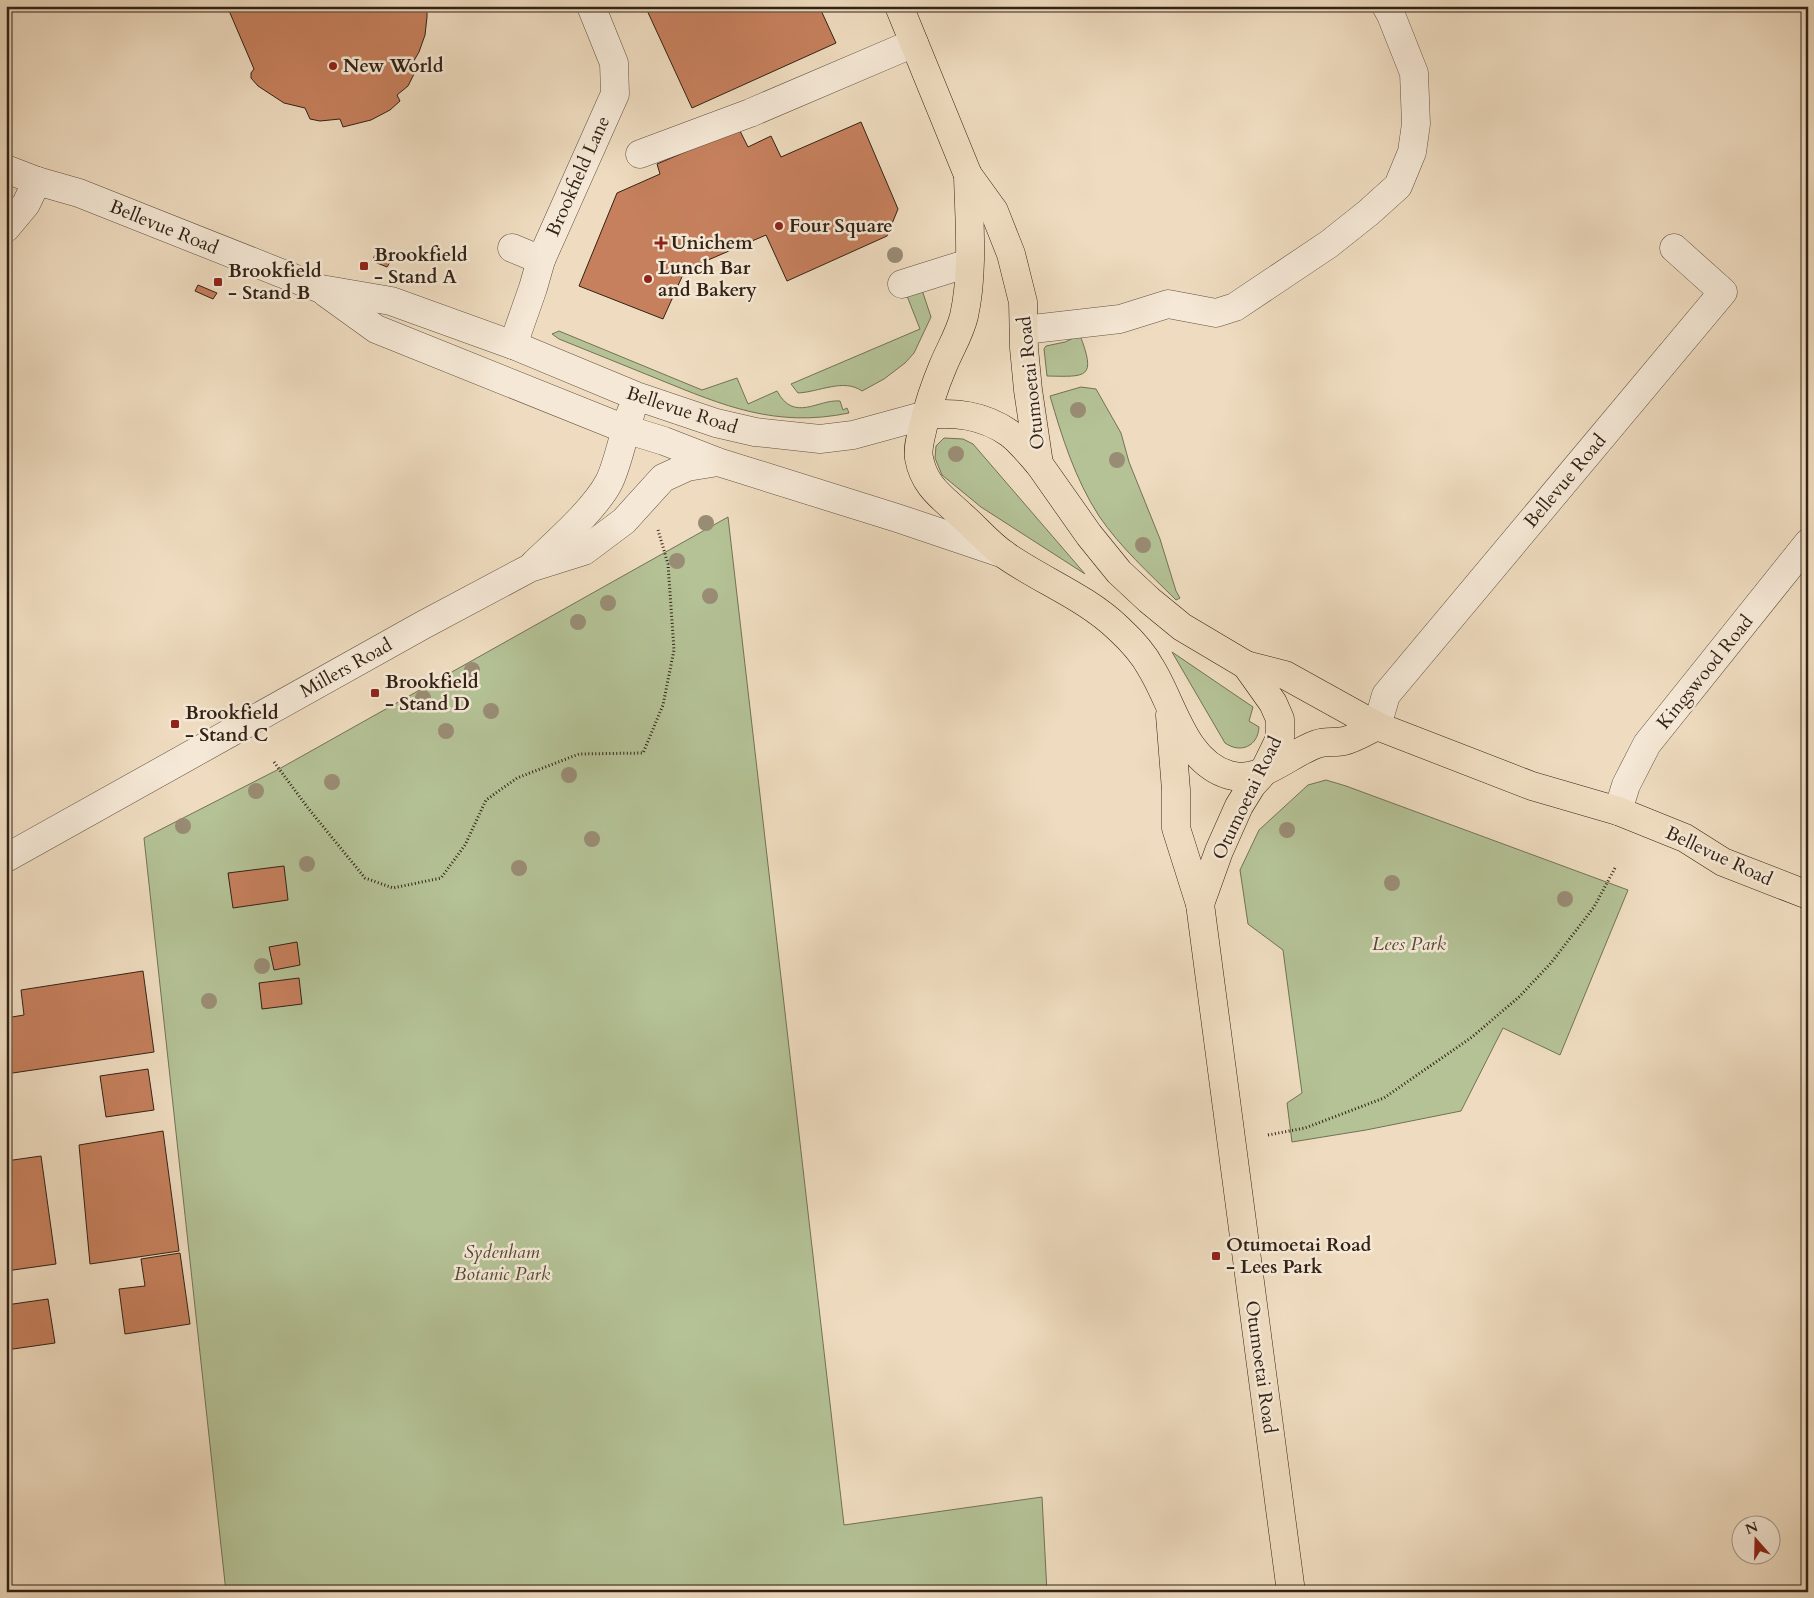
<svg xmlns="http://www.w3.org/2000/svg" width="1814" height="1598" font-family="Cardo,serif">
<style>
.green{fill:#b4c296;stroke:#727256}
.building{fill:#c6805d;stroke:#312215}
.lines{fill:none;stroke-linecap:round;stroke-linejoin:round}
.minor-casing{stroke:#605040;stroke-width:29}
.major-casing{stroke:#312215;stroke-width:29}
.path{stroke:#312215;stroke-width:3;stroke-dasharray:1 2.5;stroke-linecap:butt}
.minor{stroke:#f5e8d6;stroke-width:28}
.major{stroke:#efdcc0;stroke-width:28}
.tree{fill:#998c74}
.poi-dot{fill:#8f2418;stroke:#f5e8d6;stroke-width:2}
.labels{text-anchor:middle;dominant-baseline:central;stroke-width:5;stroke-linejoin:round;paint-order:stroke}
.poi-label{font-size:19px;font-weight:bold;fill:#312215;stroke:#f5e8d6;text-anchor:start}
.street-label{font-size:19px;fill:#312215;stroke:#f5e8d6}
.park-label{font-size:19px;font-style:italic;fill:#524a35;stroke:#f5e8d6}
</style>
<rect width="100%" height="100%" fill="#efdcc0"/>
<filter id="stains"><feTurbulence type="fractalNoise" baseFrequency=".004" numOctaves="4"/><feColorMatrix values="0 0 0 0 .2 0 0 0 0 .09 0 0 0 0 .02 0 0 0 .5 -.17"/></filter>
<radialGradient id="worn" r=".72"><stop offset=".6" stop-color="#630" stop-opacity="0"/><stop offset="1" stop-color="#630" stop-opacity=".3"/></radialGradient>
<!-- green -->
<g class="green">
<path d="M922,290L931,317L914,353L905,363L884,379L862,391C844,378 819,392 798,393L791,384L920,329L907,296Z"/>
<path d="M559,331L702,390L737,378L748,404L777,391C794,423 818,399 840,401L843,410L847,408L849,413C776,428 724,406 658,379C625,366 592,352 559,339L552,334Z"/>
<path d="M1080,335C1096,378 1088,377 1047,376L1044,349L1046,346L1065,342Z"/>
<path d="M1081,387L1096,389L1121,433L1129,462L1160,539L1176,591L1180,598L1176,600C1149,573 1120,547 1099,516C1075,479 1062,437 1050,396Z"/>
<polygon points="944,438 963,439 973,444 1085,574 981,507 942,475 935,458 936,446"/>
<polygon points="728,517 844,1525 1042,1497 1047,1592 226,1592 144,838 279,769"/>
<path d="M1172,652L1253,707L1249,721L1259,727C1258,746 1241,754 1225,743Z"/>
<polygon points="1326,780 1346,786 1628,890 1560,1055 1503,1028 1461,1111 1366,1130 1292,1142 1287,1103 1302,1093 1283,950 1248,924 1240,870 1259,830 1308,785"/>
</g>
<!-- building -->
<g class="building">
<polygon points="227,6 427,6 427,17 425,35 419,52 412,64 414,74 408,86 397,95 400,101 390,110 371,120 343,127 340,119 320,121 310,119 305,108 284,103 258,86 251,78 251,73 254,69"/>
<polygon points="645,6 819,6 836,43 692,108"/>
<polygon points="861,122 898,209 887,236 787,281 766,235 685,270 663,319 579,286 617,193 660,174 657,164 739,129 748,147 771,136 781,157"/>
<polygon points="376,253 392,259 387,267 372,261"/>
<polygon points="198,285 217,293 213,299 195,291"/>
<polygon points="284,866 288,900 233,908 228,873"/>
<polygon points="297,942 300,965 274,970 269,947"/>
<polygon points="143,971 154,1052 6,1074 6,1018 24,1015 21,990"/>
<polygon points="299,978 302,1004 262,1009 259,983"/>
<polygon points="148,1069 154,1110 106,1117 100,1076"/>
<polygon points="163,1131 179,1251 90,1264 79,1145"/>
<polygon points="41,1156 56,1264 6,1271 6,1161"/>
<polygon points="180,1253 190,1324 125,1334 119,1289 145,1286 141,1259"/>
<polygon points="48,1299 55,1343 6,1350 6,1305"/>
</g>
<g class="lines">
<!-- minor casing -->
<g class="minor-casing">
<g id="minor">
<polyline points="640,154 750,113 914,43"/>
<polyline points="6,169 37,181 79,193 321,289 391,301 513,345 636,396 716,423 755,432 820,439 853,435 926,415"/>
<polyline points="6,228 26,204 37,181"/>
<polyline points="512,248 541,260"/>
<polyline points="902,284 969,263"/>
<polyline points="326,293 376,329 625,429 664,441 718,462 897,518 1004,554"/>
<polyline points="1024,330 1120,319 1168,304 1216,313 1235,307 1329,244 1368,213 1398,186 1412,152 1416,124 1414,73 1391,15 1386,6"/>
<polyline points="513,345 533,288 541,260 615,94 614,63 591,6"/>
<path d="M534,564C557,542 595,509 609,482C618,464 624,432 631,412"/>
<polyline points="1377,726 1386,695 1723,292 1674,248"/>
<polyline points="1618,811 1626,785 1647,744 1808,543"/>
<polyline points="6,858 423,625 530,568 584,551 624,521 663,478 687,467 718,462"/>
</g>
</g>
<!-- major casing -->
<g class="major-casing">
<g id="major">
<polyline points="899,6 968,175 994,211 1011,254 1023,302 1024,348 1028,390 1039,464 1089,535 1119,572 1149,600 1182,627 1246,665 1273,703 1280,719 1280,738 1263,773 1252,785 1239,806 1219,851 1200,904"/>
<path d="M968,175C969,220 974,271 964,316C960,333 950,349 943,366C935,385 928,406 923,427C921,437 917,448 919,458C924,486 942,497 961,515C976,528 989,544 1005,555C1042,581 1086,597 1119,629C1132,641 1143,653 1151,668C1173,703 1184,762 1229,775C1261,784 1288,754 1317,744C1326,741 1334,743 1344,741C1354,739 1367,731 1377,726"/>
<path d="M926,415C956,412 983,415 1009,433C1020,441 1030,454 1039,464"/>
<polyline points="1246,665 1285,675 1377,726 1532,786 1618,811 1685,838 1723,862 1808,895"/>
<polyline points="1170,715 1176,790 1176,828 1200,904 1291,1592"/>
</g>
</g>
<!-- path -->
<g class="path">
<polyline points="274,762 308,808 365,878 393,888 441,878 465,845 486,800 517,778 579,754 643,753 663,705 674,650 668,564 658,530"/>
<polyline points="1268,1135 1305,1128 1384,1098 1472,1037 1519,997 1551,963 1594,907 1615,868"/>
</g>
<!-- minor -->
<use href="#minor" class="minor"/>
<!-- major -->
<use href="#major" class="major"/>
</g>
<!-- trees -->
<g class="tree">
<circle cx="895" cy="255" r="8"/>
<circle cx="1078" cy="410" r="8"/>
<circle cx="956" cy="454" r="8"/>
<circle cx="1117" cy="460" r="8"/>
<circle cx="706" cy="523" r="8"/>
<circle cx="1143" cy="545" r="8"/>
<circle cx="677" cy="561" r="8"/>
<circle cx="710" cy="596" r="8"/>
<circle cx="608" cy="603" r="8"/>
<circle cx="578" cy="622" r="8"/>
<circle cx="472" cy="670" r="8"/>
<circle cx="423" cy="698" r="8"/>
<circle cx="491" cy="711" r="8"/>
<circle cx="446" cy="731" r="8"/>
<circle cx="569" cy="775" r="8"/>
<circle cx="332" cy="782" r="8"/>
<circle cx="256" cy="791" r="8"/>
<circle cx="183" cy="826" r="8"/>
<circle cx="1287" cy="830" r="8"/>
<circle cx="592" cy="839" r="8"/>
<circle cx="307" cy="864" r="8"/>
<circle cx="519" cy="868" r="8"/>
<circle cx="1392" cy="883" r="8"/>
<circle cx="1565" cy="899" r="8"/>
<circle cx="262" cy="966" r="8"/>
<circle cx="209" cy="1001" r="8"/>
</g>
<!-- markers -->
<g class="poi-dot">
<circle cx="333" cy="66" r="5"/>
<circle cx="779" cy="226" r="5"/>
<path d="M658.5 235.5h5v5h5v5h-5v5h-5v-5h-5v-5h5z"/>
<rect x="359" y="261" width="10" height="10" rx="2.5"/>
<circle cx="648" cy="279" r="5"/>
<rect x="213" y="277" width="10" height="10" rx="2.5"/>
<rect x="370" y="688" width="10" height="10" rx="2.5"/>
<rect x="170" y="719" width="10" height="10" rx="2.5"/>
<rect x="1211" y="1251" width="10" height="10" rx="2.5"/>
</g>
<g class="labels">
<!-- poi labels -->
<g class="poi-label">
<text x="343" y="66">New World</text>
<text x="789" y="226">Four Square</text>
<text x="671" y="243">Unichem</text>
<text x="374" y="255">Brookfield<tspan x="374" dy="22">- Stand A</tspan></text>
<text x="658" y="268">Lunch Bar<tspan x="658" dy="22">and Bakery</tspan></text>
<text x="228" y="271">Brookfield<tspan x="228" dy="22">- Stand B</tspan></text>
<text x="385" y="682">Brookfield<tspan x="385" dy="22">- Stand D</tspan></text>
<text x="185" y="713">Brookfield<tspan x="185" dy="22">- Stand C</tspan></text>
<text x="1226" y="1245">Otumoetai Road<tspan x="1226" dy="22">- Lees Park</tspan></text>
</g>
<!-- street labels -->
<g class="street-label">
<text transform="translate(578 176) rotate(-66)">Brookfield Lane</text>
<text transform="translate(164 227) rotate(22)">Bellevue Road</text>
<text transform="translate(1031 383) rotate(-96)">Otumoetai Road</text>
<text transform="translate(682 410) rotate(18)">Bellevue Road</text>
<text transform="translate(1565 481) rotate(-50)">Bellevue Road</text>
<text transform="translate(346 668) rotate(-29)">Millers Road</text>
<text transform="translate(1705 672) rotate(-51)">Kingswood Road</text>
<text transform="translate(1247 798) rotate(-64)">Otumoetai Road</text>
<text transform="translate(1719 856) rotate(25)">Bellevue Road</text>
<text transform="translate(1261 1367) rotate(82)">Otumoetai Road</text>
</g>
<!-- park labels -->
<g class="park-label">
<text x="1409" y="944">Lees Park</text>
<text x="502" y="1252">Sydenham<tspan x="502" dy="22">Botanic Park</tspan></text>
</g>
</g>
<!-- margin -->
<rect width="1814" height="1598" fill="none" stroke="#efdcc0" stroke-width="25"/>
<rect x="8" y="8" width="1799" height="1583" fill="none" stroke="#312215" stroke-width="2.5"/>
<rect x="12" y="12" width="1789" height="1573" fill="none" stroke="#312215"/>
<!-- north arrow -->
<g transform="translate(1756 1540) rotate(340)"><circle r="24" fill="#f5e8d6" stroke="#a79989"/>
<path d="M0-4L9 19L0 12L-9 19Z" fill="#8f2418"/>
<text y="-8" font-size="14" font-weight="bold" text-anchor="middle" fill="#312215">N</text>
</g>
<rect width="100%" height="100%" filter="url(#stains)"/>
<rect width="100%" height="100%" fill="url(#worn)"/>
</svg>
